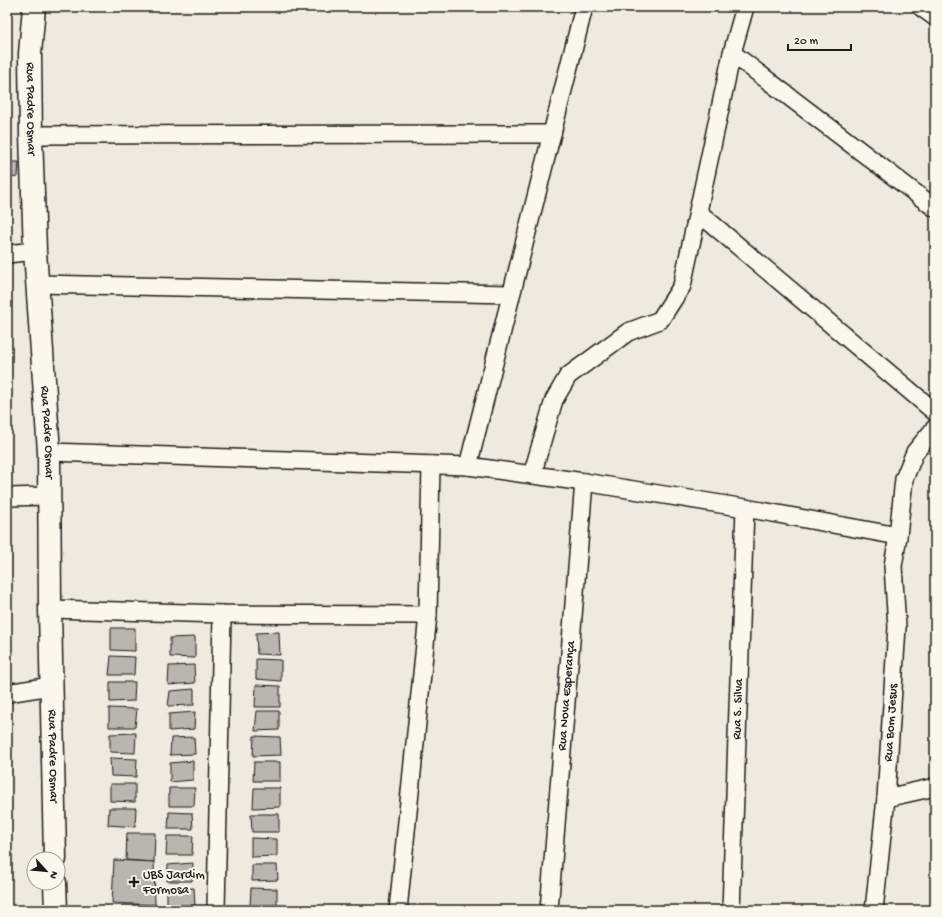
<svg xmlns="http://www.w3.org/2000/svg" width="942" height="917" font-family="'Gochi Hand',sans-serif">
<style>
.building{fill:#b9b6af;stroke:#1c1c1c}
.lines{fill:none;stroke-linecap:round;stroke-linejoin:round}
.street-casing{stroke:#1c1c1c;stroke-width:20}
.secondary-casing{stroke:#1c1c1c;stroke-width:25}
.street{stroke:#fbf7ec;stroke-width:17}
.secondary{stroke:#fbf7ec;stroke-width:22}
.poi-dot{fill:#1c1c1c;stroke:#fbf7ec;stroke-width:1.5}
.labels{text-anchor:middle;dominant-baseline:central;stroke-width:4;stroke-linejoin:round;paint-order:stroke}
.street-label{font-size:13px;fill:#1c1c1c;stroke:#fbf7ec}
.poi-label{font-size:13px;fill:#1c1c1c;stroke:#fbf7ec;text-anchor:start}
</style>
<rect width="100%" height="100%" fill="#eeeadf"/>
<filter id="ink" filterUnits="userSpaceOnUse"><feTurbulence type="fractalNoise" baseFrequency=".025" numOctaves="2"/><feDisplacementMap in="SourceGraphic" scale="8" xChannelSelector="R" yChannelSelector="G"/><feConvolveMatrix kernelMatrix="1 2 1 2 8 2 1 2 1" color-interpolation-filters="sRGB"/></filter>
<g filter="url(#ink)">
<!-- building -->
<g class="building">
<polygon points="7,162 19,162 18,177 7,178"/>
<polygon points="111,628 135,628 135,651 111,650"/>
<polygon points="279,632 280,655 257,654 256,633"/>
<polygon points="195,637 195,658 170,657 170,638"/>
<polygon points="111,656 135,657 134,675 109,675"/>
<polygon points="256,659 281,660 281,681 256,679"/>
<polygon points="194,665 195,683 168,685 169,666"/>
<polygon points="110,682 135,682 134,701 110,702"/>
<polygon points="256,685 280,686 280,707 255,707"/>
<polygon points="194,689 194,705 168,706 170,691"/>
<polygon points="109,708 137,709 135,727 109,727"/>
<polygon points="257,711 279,711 279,730 255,731"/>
<polygon points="195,712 194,729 169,731 169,714"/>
<polygon points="136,733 135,753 110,752 110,734"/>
<polygon points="254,736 280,737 281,755 253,756"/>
<polygon points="194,737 195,754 170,755 171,738"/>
<polygon points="110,758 137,759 136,777 111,776"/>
<polygon points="193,761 193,780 170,782 170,763"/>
<polygon points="254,762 280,762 280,781 253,781"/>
<polygon points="110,784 135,784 135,802 110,801"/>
<polygon points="169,788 195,788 194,806 169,806"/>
<polygon points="254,788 280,788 280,807 253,808"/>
<polygon points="109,808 136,808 135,827 108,825"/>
<polygon points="169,812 192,813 193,829 168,829"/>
<polygon points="251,814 279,814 279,832 252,832"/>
<polygon points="127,833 155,833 154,862 126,860"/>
<polygon points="167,836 193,836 192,855 166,855"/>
<polygon points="251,838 277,839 277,856 251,857"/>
<polygon points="114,860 154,862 155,905 112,903"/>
<polygon points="193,863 192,881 167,881 168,865"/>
<polygon points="252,865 277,865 278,880 252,881"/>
<polygon points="194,888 195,907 167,907 167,889"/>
<polygon points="251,888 277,889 277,905 250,906"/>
</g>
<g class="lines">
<!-- street casing -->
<g class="street-casing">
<g id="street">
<polyline points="921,7 935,17"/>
<polyline points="732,53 935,208"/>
<polyline points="31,135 552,134"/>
<polyline points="699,213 935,412"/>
<polyline points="7,254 35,251"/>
<polyline points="37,284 511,294"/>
<polyline points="49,452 468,466 584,482 745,508 898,536"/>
<polyline points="468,466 584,7"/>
<polyline points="532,475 554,400 568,376 628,332 660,320 682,286 732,53 745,7"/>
<polyline points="7,497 49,496"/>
<polyline points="50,609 222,614 428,615"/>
<polyline points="7,693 51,686"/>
<polyline points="886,798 935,787"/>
<polyline points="216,910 222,614"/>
<polyline points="398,910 428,615 431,465"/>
<path id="s1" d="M549,910L584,482"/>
<path id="s2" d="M731,910L745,508"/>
<path id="s3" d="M874,910L886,798L897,627L893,566L898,536L904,479L915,452L935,428"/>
</g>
</g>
<!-- secondary casing -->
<g class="secondary-casing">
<g id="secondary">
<path id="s4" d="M34,7L30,54L31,135L35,251L49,452L50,609L55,859"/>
<polyline points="55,883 56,910"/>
</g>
</g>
<!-- street -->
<use href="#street" class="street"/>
<!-- secondary -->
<use href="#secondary" class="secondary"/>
</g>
</g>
<!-- markers -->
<path class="poi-dot" d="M132 876h4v4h4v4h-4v4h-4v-4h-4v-4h4z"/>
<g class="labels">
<!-- street labels -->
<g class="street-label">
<text stroke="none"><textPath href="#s4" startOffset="102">Rua Padre Osmar</textPath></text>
<text stroke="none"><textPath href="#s4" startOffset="426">Rua Padre Osmar</textPath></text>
<text stroke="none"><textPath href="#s1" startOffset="215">Rua Nova Esperança</textPath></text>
<text stroke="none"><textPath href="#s2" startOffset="201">Rua S. Silva</textPath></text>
<text stroke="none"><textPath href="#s3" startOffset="188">Rua Bom Jesus</textPath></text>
<text stroke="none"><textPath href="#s4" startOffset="750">Rua Padre Osmar</textPath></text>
</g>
<!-- poi labels -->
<g class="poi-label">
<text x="143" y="875">UBS Jardim<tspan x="143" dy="15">Formosa</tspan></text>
</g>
</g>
<!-- margin -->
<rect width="942" height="917" fill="none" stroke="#fbf7ec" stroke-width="24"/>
<rect x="12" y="12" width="918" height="893" fill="none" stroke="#1c1c1c" stroke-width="1.5" filter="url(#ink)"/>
<!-- north arrow -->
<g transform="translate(46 871) rotate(117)"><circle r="19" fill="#fbf7ec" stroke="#a29f99"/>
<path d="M0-3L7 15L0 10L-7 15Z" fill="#1c1c1c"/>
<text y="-6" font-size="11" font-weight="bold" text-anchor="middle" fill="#1c1c1c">N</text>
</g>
<!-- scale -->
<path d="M788 44v6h63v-6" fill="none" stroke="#1c1c1c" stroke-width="2"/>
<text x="794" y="44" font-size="12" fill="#1c1c1c" stroke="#fbf7ec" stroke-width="3" paint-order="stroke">20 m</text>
</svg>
